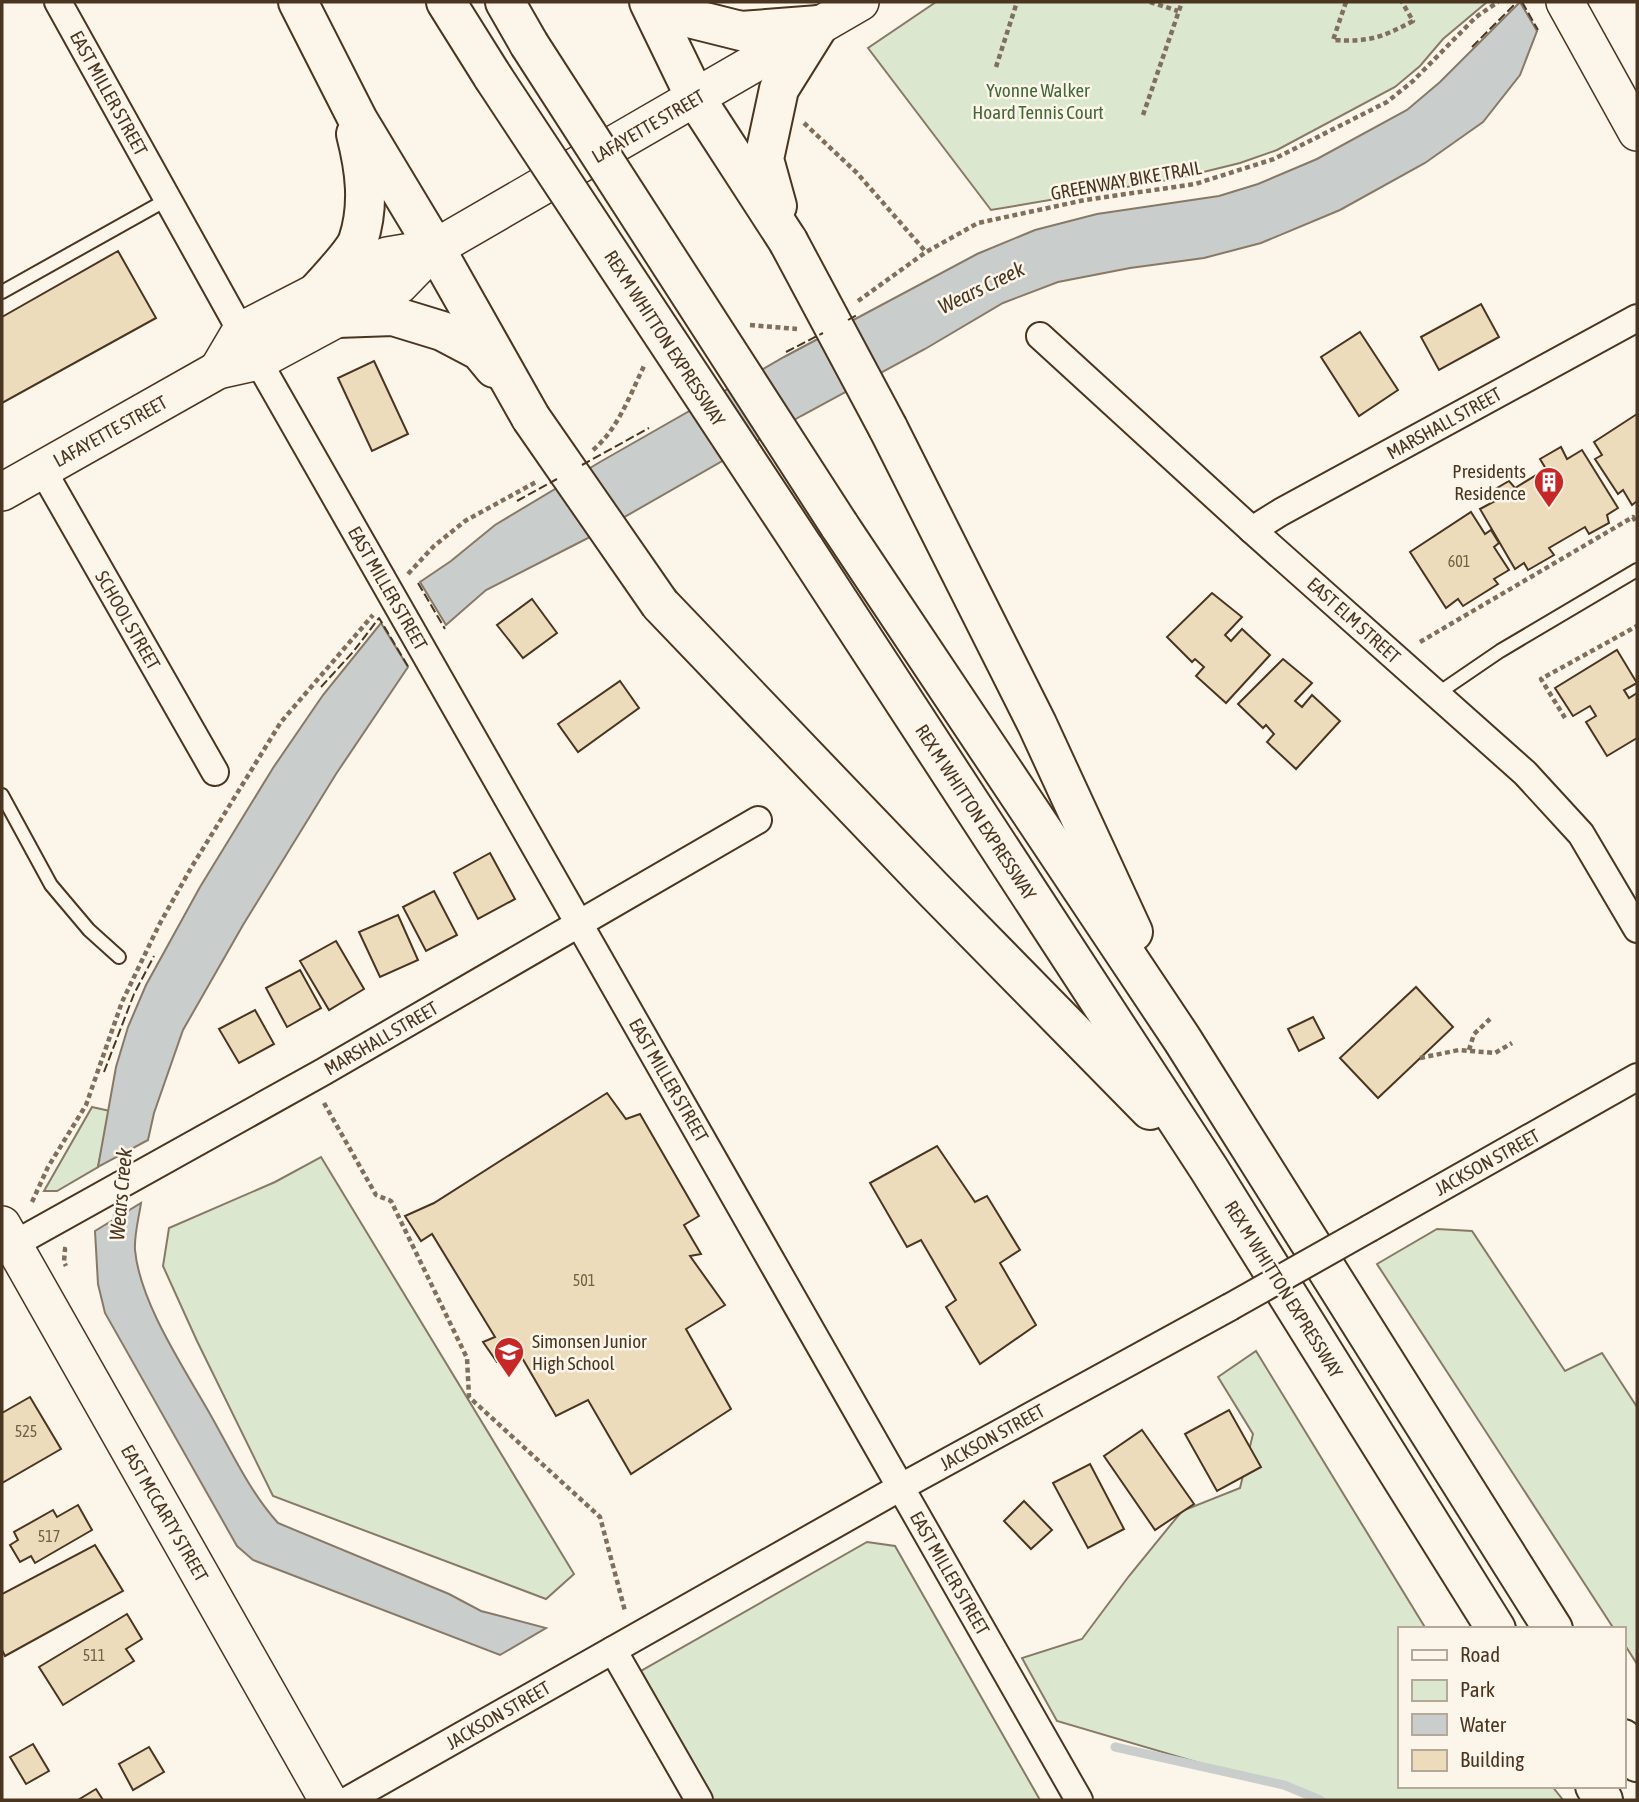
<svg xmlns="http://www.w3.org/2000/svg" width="1639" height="1802" font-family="'Asap Condensed',sans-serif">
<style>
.green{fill:#dce7d0;stroke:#887966;stroke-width:2}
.water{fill:#c9cecd;stroke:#887966;stroke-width:2}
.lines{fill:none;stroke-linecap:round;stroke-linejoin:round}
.stream{stroke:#c9cecd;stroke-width:9}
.building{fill:#ecdcbc;stroke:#4a3520;stroke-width:2}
.lane-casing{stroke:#4a3520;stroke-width:16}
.street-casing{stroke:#4a3520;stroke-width:30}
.secondary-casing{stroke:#4a3520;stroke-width:40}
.highway-casing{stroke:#4a3520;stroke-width:42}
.path{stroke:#7f6f5c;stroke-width:4.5;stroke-dasharray:5 3.5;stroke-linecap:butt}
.lane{stroke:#fbf6e9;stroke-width:12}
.street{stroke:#fbf6e9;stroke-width:26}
.secondary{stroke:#fbf6e9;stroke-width:37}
.highway{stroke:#fbf6e9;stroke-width:38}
.street-bridge-casing{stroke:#4a3520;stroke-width:30;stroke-linecap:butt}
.highway-bridge-casing{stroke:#4a3520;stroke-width:42;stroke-linecap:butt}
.street-bridge{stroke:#fbf6e9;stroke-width:26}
.highway-bridge{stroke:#fbf6e9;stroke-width:38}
.fence{stroke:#4a3520;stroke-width:2;stroke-dasharray:9 3.5;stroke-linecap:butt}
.labels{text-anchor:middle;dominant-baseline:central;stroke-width:5;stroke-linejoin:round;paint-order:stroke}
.number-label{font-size:16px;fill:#725f47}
.park-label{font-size:19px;fill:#436837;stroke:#fbf6e9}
.street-label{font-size:19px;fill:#4a3520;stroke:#fbf6e9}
.poi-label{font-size:19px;fill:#4a3520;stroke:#fbf6e9;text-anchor:end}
.water-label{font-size:21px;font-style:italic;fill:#4a3520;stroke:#fbf6e9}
</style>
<rect width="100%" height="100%" fill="#fbf6e9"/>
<!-- green -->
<g class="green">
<polygon points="936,2 1487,2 1443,39 1420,66 1395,87 1277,150 1240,163 1179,178 991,210 868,48"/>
<polygon points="92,1107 110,1111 98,1167 57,1191 44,1191"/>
<polygon points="321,1157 574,1574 546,1599 273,1496 197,1341 163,1266 169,1228 275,1182"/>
<polygon points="1437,1229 1472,1231 1565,1371 1602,1353 1637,1407 1637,1664 1623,1642 1623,1629 1614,1629 1377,1264"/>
<polygon points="1256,1351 1426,1629 1399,1629 1399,1786 1552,1786 1563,1800 1325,1800 1057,1721 1022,1658 1082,1639 1129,1576 1182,1511 1240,1488 1253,1434 1218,1377"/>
<polygon points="867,1542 895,1546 1040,1800 712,1800 641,1671"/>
</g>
<!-- water -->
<g class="water">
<polygon points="1520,2 1537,31 1520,75 1483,122 1425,163 1340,210 1261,243 1204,258 1130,268 1058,282 1003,303 925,349 801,416 586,539 486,590 446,625 420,582 451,561 495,525 600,462 784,357 977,254 1035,230 1097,214 1219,196 1258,184 1317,159 1407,110 1440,82"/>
<polygon points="381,623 408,667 336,774 243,925 183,1030 154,1113 148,1140 98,1167 116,1067 128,1027 146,985 200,887 273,768 323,695"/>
<path d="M141,1203C139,1217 134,1235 135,1250C140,1303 184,1368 210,1414C231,1451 250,1492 278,1523L449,1594L481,1611L546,1628L500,1655L253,1560L237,1546L105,1313L98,1284L95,1231Z"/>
</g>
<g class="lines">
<!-- stream -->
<g class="stream">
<polyline points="116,1228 124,1144"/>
<polyline points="1115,1747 1284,1785 1320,1800"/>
</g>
</g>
<!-- building -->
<g class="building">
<polygon points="118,251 156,318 2,403 2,317"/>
<polygon points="1481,304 1499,337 1439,370 1421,337"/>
<polygon points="1360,332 1398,390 1359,416 1321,357"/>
<polygon points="374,361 408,434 372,451 338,378"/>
<polygon points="1637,414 1637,501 1632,505 1623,490 1618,494 1595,459 1602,455 1594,442"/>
<polygon points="1561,447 1567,459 1582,450 1618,508 1607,515 1609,523 1589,534 1585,527 1549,548 1554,555 1528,570 1524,563 1515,569 1480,509 1495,501 1490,492 1509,481 1515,488 1546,469 1540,459"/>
<polygon points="1471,512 1485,534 1491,530 1499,543 1494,547 1509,570 1494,579 1498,584 1463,606 1458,599 1446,608 1410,552"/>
<polygon points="1212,593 1242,617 1225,635 1231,641 1242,629 1270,655 1226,703 1196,676 1204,667 1195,659 1192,662 1167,637"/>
<polygon points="532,599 557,633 523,658 497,625"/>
<polygon points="1617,650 1637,683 1624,690 1629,698 1637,693 1637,738 1607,756 1586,722 1596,716 1590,706 1573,716 1555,688"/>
<polygon points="1283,659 1312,683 1295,701 1302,707 1312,695 1340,721 1296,769 1267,742 1274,734 1266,725 1263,728 1238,704"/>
<polygon points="620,681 639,708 578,752 558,724"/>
<polygon points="490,853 515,899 478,919 454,873"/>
<polygon points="434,891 457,935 426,951 403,907"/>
<polygon points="398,915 418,960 380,977 359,932"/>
<polygon points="336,941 364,989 329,1010 300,961"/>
<polygon points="300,970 321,1008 287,1027 266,988"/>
<polygon points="1416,987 1453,1027 1378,1098 1340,1058"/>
<polygon points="255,1010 274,1044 239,1063 219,1029"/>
<polygon points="1313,1017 1324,1038 1299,1051 1288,1029"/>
<polygon points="607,1093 626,1119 640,1114 699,1216 684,1225 701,1254 690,1256 725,1305 686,1329 731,1409 631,1474 588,1400 556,1416 521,1356 497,1362 483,1342 495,1337 432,1234 421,1241 405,1216 434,1203"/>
<polygon points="937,1146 975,1202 987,1196 1020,1250 1000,1263 1036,1325 980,1364 946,1307 956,1300 921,1240 907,1247 870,1183"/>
<polygon points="30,1397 61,1449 2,1483 2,1413"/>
<polygon points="1229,1410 1261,1467 1217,1491 1185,1434"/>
<polygon points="1142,1430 1194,1504 1155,1530 1104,1456"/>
<polygon points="1090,1464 1124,1529 1088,1548 1053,1483"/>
<polygon points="1024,1501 1052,1530 1031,1549 1004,1521"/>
<polygon points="78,1505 92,1530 35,1563 31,1556 20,1562 10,1545 18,1540 14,1532 53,1510 57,1517"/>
<polygon points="95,1545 123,1591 5,1656 2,1650 2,1594"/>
<polygon points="127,1614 142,1639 126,1649 134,1661 63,1705 39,1667"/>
<polygon points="33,1744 49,1771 26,1784 10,1757"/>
<polygon points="149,1747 164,1772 133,1790 119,1764"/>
<polygon points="96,1789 103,1800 78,1800"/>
</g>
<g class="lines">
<!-- lane casing -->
<g class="lane-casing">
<g id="lane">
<polyline points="2,292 168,199"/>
<polyline points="1437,694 1500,651 1637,570"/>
<polyline points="2,795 51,885 89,930 119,957"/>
</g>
</g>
<!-- street casing -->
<g class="street-casing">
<g id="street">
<polyline points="58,2 241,331"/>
<polyline points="1040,336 1252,530 1525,773 1581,834 1637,929"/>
<polyline points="258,361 1079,1800"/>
<polyline points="42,469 215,772"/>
<polyline points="1252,530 1281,512 1637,318"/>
<polyline points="1370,1228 1637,1077"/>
<polyline points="2,1251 323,1072 758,820"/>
<polyline points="613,1650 699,1800"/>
<polyline points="348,1800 901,1487 1230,1307"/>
</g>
</g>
<!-- secondary casing -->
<g class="secondary-casing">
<g id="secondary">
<polyline points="1565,2 1637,132"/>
<polyline points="218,370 241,331 387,256 435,248"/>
<polyline points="2,492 218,370 258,361 399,285 435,248 860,2"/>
<polyline points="2,1225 328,1800"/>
</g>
</g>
<!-- highway casing -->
<g class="highway-casing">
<g id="highway">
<polyline points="298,2 358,120 435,248 531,418"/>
<polyline points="446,2 493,77"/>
<polyline points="505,2 529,44"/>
<polyline points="649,2 696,99 788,241"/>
<polyline points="667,2 685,17 741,31 819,25"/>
<polyline points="777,206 764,159 779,89 819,25"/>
<path d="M317,292C327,281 353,253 358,241C370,205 365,169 356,134"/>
<polyline points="337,318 393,316 442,331 480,351 494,368"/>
<polyline points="888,428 1037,724 1133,932"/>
<polyline points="839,525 1182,1039 1553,1629"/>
<polyline points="804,548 1209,1169 1496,1629"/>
<polyline points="660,604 932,888 1150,1110"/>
<polyline points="1623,1739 1637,1762"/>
<polyline points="1595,1786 1603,1800"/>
</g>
</g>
<!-- path -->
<g class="path">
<polyline points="1150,2 1178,11"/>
<path d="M1346,2L1333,40C1369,42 1381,38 1413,21L1402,2"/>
<polyline points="996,67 1017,2"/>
<polyline points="1143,115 1182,2"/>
<polyline points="804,123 857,173 926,252"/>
<polyline points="858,301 926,252 978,223 1085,200 1195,184 1274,159 1387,102 1413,81 1476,17 1498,2"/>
<polyline points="750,325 797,329"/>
<path d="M593,450C618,429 630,395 644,366"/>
<polyline points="408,574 434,546 465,521 536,482"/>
<polyline points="1420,642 1633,517 1637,524"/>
<polyline points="1565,718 1541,679 1637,626"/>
<polyline points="1469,1050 1474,1034 1490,1019"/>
<polyline points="1420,1058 1459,1050 1495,1053 1512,1043"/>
<polyline points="324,1103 376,1195 391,1201 467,1358 469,1397 600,1517 625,1611"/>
<polyline points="32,1202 48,1167 86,1105 122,1002 159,925 191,868 281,722 373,615"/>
<polyline points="63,1249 65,1249 64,1262 66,1266"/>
</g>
<!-- lane -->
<use href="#lane" class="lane"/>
<!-- street -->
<use href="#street" class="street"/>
<!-- secondary -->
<use href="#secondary" class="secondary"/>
<!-- highway -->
<use href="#highway" class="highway"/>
<!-- street-bridge casing -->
<g class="street-bridge-casing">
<polyline id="street-bridge" points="1230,1307 1370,1228"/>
</g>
<!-- highway-bridge casing -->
<g class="highway-bridge-casing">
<g id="highway-bridge">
<polyline points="529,44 839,525"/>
<polyline points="493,77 804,548"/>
<polyline points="788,241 888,428"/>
<polyline points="531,418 660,604"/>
</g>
</g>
<!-- street-bridge -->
<use href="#street-bridge" class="street-bridge"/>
<!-- highway-bridge -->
<use href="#highway-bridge" class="highway-bridge"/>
<!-- fence -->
<g class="fence">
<polyline points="1522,2 1538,30"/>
<polyline points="1472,47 1517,2"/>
<polyline points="848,320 857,315"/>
<polyline points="786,352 823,333"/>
<polyline points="582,465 649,428"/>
<polyline points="517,501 557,479"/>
<polyline points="418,583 445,629"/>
<polyline points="321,687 353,652 379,618 409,668"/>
<polyline points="104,1072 134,994 154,956"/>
</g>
</g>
<!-- icons -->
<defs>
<g id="building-pin" transform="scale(1.575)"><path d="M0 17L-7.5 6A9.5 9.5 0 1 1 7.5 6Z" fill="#c62828" stroke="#fbf6e9"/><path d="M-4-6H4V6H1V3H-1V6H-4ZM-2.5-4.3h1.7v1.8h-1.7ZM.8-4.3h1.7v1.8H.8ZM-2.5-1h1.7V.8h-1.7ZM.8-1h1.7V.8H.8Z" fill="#fff"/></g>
<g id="school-pin" transform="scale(1.575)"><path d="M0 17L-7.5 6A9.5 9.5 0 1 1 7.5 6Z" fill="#c62828" stroke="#fbf6e9"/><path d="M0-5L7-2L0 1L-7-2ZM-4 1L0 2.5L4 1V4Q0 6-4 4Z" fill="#fff"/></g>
</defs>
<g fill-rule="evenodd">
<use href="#building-pin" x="1549" y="482"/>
<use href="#school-pin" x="509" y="1352"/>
</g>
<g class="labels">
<!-- number labels -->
<g class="number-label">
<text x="1459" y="561">601</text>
<text x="584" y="1280">501</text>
<text x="26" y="1431">525</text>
<text x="49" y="1536">517</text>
<text x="94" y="1655">511</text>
</g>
<!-- park labels -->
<g class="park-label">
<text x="1038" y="90">Yvonne Walker<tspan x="1038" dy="22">Hoard Tennis Court</tspan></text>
</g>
<!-- street labels -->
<g class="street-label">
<text transform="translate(109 93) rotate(61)">EAST MILLER STREET</text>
<text transform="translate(648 126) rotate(-30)">LAFAYETTE STREET</text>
<text transform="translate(1126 180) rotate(-10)">GREENWAY BIKE TRAIL</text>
<text transform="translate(665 338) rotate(57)">REX M WHITTON EXPRESSWAY</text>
<text transform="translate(1444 423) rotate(-29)">MARSHALL STREET</text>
<text transform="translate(110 431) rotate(-29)">LAFAYETTE STREET</text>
<text transform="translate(388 588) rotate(60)">EAST MILLER STREET</text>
<text transform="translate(128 620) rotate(60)">SCHOOL STREET</text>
<text transform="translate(1354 620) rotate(42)">EAST ELM STREET</text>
<text transform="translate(976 812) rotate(57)">REX M WHITTON EXPRESSWAY</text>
<text transform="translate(381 1038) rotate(-30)">MARSHALL STREET</text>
<text transform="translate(669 1080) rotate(60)">EAST MILLER STREET</text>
<text transform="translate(1487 1162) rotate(-29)">JACKSON STREET</text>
<text transform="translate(1284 1289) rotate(58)">REX M WHITTON EXPRESSWAY</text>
<text transform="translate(992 1437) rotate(-29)">JACKSON STREET</text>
<text transform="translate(165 1513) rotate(60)">EAST MCCARTY STREET</text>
<text transform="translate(950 1573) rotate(60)">EAST MILLER STREET</text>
<text transform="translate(498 1715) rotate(-30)">JACKSON STREET</text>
</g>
<!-- poi labels -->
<g class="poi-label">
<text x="1526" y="471">Presidents<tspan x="1526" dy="22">Residence</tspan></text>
<text x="532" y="1341" text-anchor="start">Simonsen Junior<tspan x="532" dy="22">High School</tspan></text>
</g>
<!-- water labels -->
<g class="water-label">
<text transform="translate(981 287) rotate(-26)">Wears Creek</text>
<text transform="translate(120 1194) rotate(-85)">Wears Creek</text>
</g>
</g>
<!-- border -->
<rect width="1639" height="1802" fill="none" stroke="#4a3520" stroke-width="7"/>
<!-- legend -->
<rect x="1398" y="1627" width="228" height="161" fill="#fbf6e9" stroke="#b4a999" stroke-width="2"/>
<rect x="1412" y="1650" width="35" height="10" fill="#fbf6e9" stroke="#b4a999" stroke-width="2"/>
<text x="1460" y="1662" font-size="21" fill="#4a3520">Road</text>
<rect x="1412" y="1680" width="35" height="21" fill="#dce7d0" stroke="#b4a999" stroke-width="2"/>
<text x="1460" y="1697" font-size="21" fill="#4a3520">Park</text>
<rect x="1412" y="1714" width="35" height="21" fill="#c9cecd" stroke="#b4a999" stroke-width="2"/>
<text x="1460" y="1732" font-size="21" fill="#4a3520">Water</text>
<rect x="1412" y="1750" width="35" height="21" fill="#ecdcbc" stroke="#b4a999" stroke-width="2"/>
<text x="1460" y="1767" font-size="21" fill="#4a3520">Building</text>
</svg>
